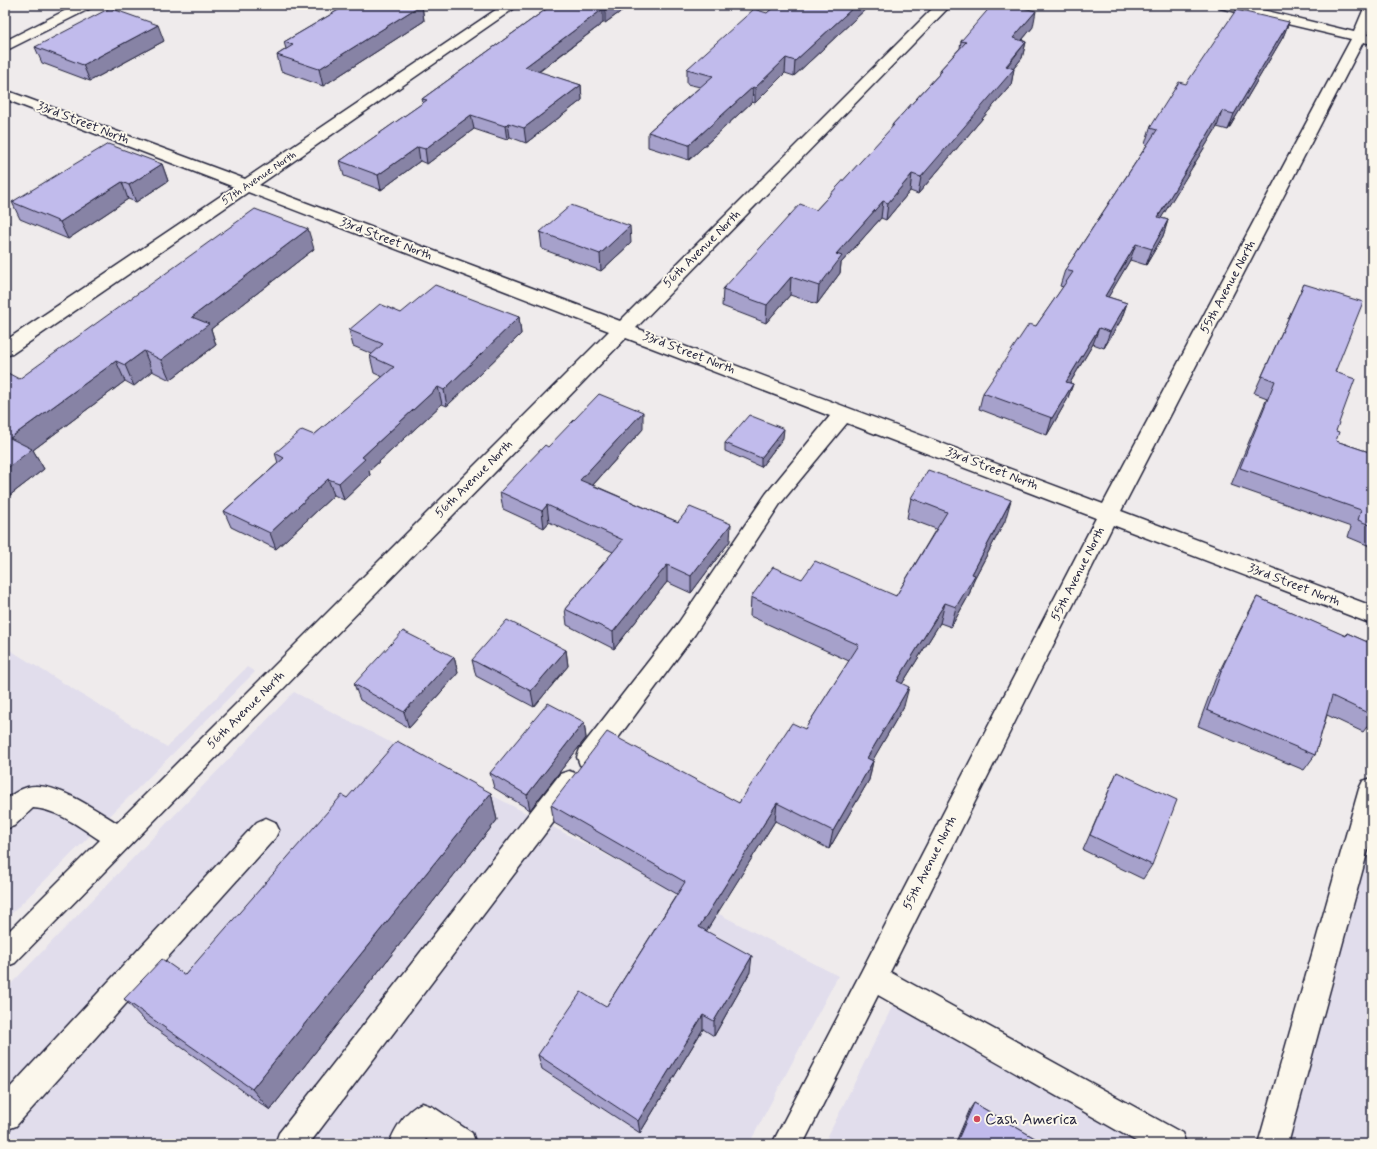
<svg xmlns="http://www.w3.org/2000/svg" width="1377" height="1149" font-family="Mynerve,sans-serif">
<style>
.built{fill:#e1ddec}
.lines{fill:none;stroke-linecap:round;stroke-linejoin:round}
.minor-casing{stroke:#22223b;stroke-width:3}
.minor{fill:#fbf7ec;fill-rule:evenodd}
.wall{fill:#a6a1cb;stroke:#22223b}
.shaded-wall{fill:#8783a5;stroke:#22223b}
.building{fill:#c1bbec;stroke:#22223b}
.poi-dot{fill:#d1495b;stroke:#fbf7ec;stroke-width:1.5}
.labels{text-anchor:middle;dominant-baseline:central;stroke-width:4;stroke-linejoin:round;paint-order:stroke}
.far-street-label{font-size:11px;fill:#22223b;stroke:#fbf7ec}
.street-label{font-size:13px;fill:#22223b;stroke:#fbf7ec}
.near-poi-label{font-size:16px;fill:#22223b;stroke:#fbf7ec;text-anchor:start}
</style>
<rect width="100%" height="100%" fill="#efebec"/>
<filter id="ink" filterUnits="userSpaceOnUse"><feTurbulence type="fractalNoise" baseFrequency=".025" numOctaves="2"/><feDisplacementMap in="SourceGraphic" scale="8" xChannelSelector="R" yChannelSelector="G"/><feConvolveMatrix kernelMatrix="1 2 1 2 8 2 1 2 1" color-interpolation-filters="sRGB"/></filter>
<g filter="url(#ink)">
<!-- built -->
<g class="built">
<polygon points="5,647 167,747 247,667 255,672 5,920"/>
<polygon points="294,692 838,976 749,1144 5,1144 5,990"/>
<polygon points="1372,776 1372,1144 1269,1144"/>
<polygon points="893,1005 1160,1144 824,1144"/>
</g>
<g class="lines">
<!-- minor casing -->
<g class="minor-casing">
<g id="minor">
<polygon points="76,5 93,5 91,8 5,51 5,41"/>
<path d="M503,5H519L259,185L620,321L936,5H951L636,328L1103,504L1351,39L1220,8L1218,5H1242L1354,32L1365,6L1372,5V22L1367,35L1372,36V44L1363,42L1121,511L1372,606V624L1113,525L890,972L1182,1133L1186,1144H1141L878,995L803,1144H772L1096,518L847,423L780,504L695,634L598,765L589,768L580,765L577,757L580,749L679,622L766,494L830,416L626,338L15,963L5,967V935L100,840C81,828 57,809 33,808L14,826L5,829V801C13,793 24,786 35,786C60,785 96,810 117,823L609,331L248,192L12,354L5,356V341L234,187L5,99V90L245,179Z"/>
<polygon points="569,771 578,774 582,782 578,790 309,1144 275,1144 279,1133 560,774"/>
<polygon points="1372,778 1372,835 1288,1144 1258,1144 1359,789 1363,781"/>
<polygon points="266,818 275,822 279,830 275,838 16,1126 5,1130 5,1093 257,822"/>
<path d="M422,1103L433,1107L472,1133L476,1144H434L426,1139L422,1144H389C395,1128 406,1110 422,1103Z"/>
</g>
</g>
<!-- minor -->
<use href="#minor" class="minor"/>
</g>
<!-- wall -->
<g class="wall">
<polygon points="347,5 422,5 424,21 323,86 281,71 277,55 286,49 284,42"/>
<polygon points="552,5 630,5 605,23 603,23 539,72 581,85 582,100 526,143 510,137 507,140 474,129 427,164 420,161 381,190 344,176 340,161 423,103 422,99"/>
<polygon points="776,5 870,5 794,76 785,73 755,103 752,102 689,160 648,147 648,132 700,87 687,84 687,69 767,13"/>
<polygon points="1289,22 1283,37 1228,130 1217,127 1161,218 1168,220 1163,236 1146,265 1130,260 1108,297 1127,303 1121,320 1104,348 1093,344 1070,383 1073,384 1067,400 1047,435 979,409 983,393 1036,326 1063,287 1060,286 1065,270 1147,145 1145,144 1150,128 1186,84"/>
<polygon points="1033,27 1022,40 1026,42 1022,58 1014,68 1011,85 918,194 910,191 886,220 881,218 841,263 840,273 817,304 790,295 766,323 722,306 723,289 816,210 892,128 892,125 940,73 940,70 960,48 961,41"/>
<polygon points="164,41 90,81 42,63 35,47"/>
<polygon points="162,164 168,181 136,202 128,199 68,239 20,219 12,202"/>
<polygon points="540,232 631,243 601,271 542,249"/>
<polygon points="314,249 211,329 216,345 170,380 152,371 134,386 125,381 33,450 44,469 5,499 19,379"/>
<polygon points="1304,284 1335,372 1336,441 1372,453 1372,547 1348,537 1351,527 1231,485 1267,398 1254,393"/>
<polygon points="401,313 519,317 521,334 447,406 442,404 369,471 370,475 344,500 334,495 276,549 231,527 224,511 278,463 275,453 314,435 383,377 374,373 370,356 372,354 353,346 349,330"/>
<polygon points="643,429 593,485 678,522 730,541 691,593 667,582 614,649 567,625 565,609 613,552 549,522 544,528 503,509 500,492 548,447"/>
<polygon points="783,438 761,467 725,451 725,443"/>
<polygon points="911,498 1005,521 974,579 969,595 951,627 940,623 902,684 904,706 872,761 873,761 869,780 829,849 775,821 706,931 750,972 714,1036 703,1029 640,1133 542,1069 538,1055 606,1007 677,894 554,823 551,805 739,803 805,729 849,661 750,616 751,597 802,579 896,596 936,529 907,518"/>
<polygon points="1257,597 1345,636 1347,633 1372,644 1372,720 1363,732 1327,715 1315,755 1304,770 1198,726 1215,680 1248,614"/>
<polygon points="566,650 568,666 534,707 476,676 472,660"/>
<polygon points="454,657 458,673 409,728 360,700 354,684"/>
<polygon points="584,722 586,738 530,810 494,788 490,773"/>
<polygon points="1117,772 1152,865 1143,879 1083,850 1110,788"/>
<polygon points="491,793 497,820 270,1110 146,1022 124,999 185,975 347,798"/>
<polygon points="974,1103 1045,1144 955,1144 970,1109"/>
</g>
<!-- shaded-wall -->
<g class="shaded-wall">
<polygon points="421,5 422,5 424,21 323,86 319,69"/>
<polygon points="611,5 630,5 605,23 605,10"/>
<polygon points="856,5 870,5 794,76 795,61"/>
<polygon points="603,9 603,23 526,81 525,67"/>
<polygon points="1036,11 1033,27 1010,54 1013,38"/>
<polygon points="1289,22 1283,37 1228,130 1234,114"/>
<polygon points="158,25 164,41 90,81 83,65"/>
<polygon points="1026,42 1022,58 1009,74 1014,69 1011,85 918,194 921,177"/>
<polygon points="786,58 785,73 755,103 755,88"/>
<polygon points="581,85 582,100 526,143 524,128"/>
<polygon points="753,87 752,102 689,160 689,145"/>
<polygon points="1222,111 1217,127 1152,233 1158,217"/>
<polygon points="471,115 474,129 427,164 425,149"/>
<polygon points="508,123 510,137 507,140 505,126"/>
<polygon points="418,147 420,161 381,190 378,175"/>
<polygon points="162,164 168,181 136,202 129,185"/>
<polygon points="912,174 910,191 886,220 888,203"/>
<polygon points="122,182 128,199 68,239 60,222"/>
<polygon points="883,201 881,218 841,263 840,273 817,304 819,286 836,254"/>
<polygon points="5,215 9,223 5,225"/>
<polygon points="1168,220 1163,236 1146,265 1152,249"/>
<polygon points="630,226 631,243 601,271 600,254"/>
<polygon points="308,229 314,249 211,329 216,345 170,380 161,360 192,317"/>
<polygon points="1136,244 1130,260 1099,313 1105,296"/>
<polygon points="791,277 790,295 766,323 767,305"/>
<polygon points="1127,303 1121,320 1104,348 1110,332"/>
<polygon points="519,317 521,334 447,406 444,390"/>
<polygon points="1099,328 1093,344 1061,398 1066,382"/>
<polygon points="144,351 152,371 134,386 125,365"/>
<polygon points="116,361 125,381 33,450 44,469 5,499 5,470 10,438"/>
<polygon points="1073,384 1067,400 1047,435 1052,418"/>
<polygon points="438,387 442,404 369,471 370,475 344,500 339,483 362,457"/>
<polygon points="643,412 643,429 582,497 580,480"/>
<polygon points="784,429 783,438 761,467 761,458"/>
<polygon points="328,479 334,495 276,549 270,533"/>
<polygon points="1011,500 1005,521 974,579 969,595 951,627 956,607 972,574"/>
<polygon points="547,505 549,522 544,528 542,511"/>
<polygon points="731,524 730,541 691,593 691,576"/>
<polygon points="667,565 667,582 614,649 613,632"/>
<polygon points="945,603 940,623 892,700 897,681"/>
<polygon points="566,650 568,666 534,707 531,691"/>
<polygon points="454,657 458,673 409,728 404,712"/>
<polygon points="909,687 904,706 863,777 867,758"/>
<polygon points="584,722 586,738 530,810 527,795"/>
<polygon points="873,761 869,780 829,849 833,831"/>
<polygon points="491,793 497,820 270,1110 252,1089"/>
<polygon points="777,803 775,821 699,943 699,927"/>
<polygon points="752,956 750,972 714,1036 714,1021"/>
<polygon points="703,1015 703,1029 640,1133 638,1121"/>
</g>
<!-- building -->
<g class="building">
<polygon points="347,5 421,5 319,69 277,55 293,45 284,42"/>
<polygon points="552,5 611,5 605,10 603,9 525,67 581,85 524,128 508,123 505,126 471,115 425,149 418,147 378,175 340,161 427,100 422,99"/>
<polygon points="776,5 856,5 795,61 786,58 755,88 753,87 689,145 648,132 713,76 687,69 754,9 767,13"/>
<polygon points="992,5 1010,5 1036,11 1013,38 1026,42 1006,66 1014,69 921,177 912,174 888,203 883,201 836,254 842,256 819,286 791,277 767,305 723,289 800,204 816,210 894,125 892,125 942,71 940,70 966,42 961,41"/>
<polygon points="110,8 158,25 83,65 35,47"/>
<polygon points="1236,10 1289,22 1234,114 1222,111 1158,217 1168,220 1152,249 1136,244 1105,296 1127,303 1110,332 1099,328 1066,382 1073,384 1052,418 983,393 1029,324 1036,326 1073,272 1065,270 1157,130 1150,128 1179,82 1186,84"/>
<polygon points="108,144 162,164 129,185 122,182 60,222 12,202"/>
<polygon points="571,205 630,226 600,254 540,232"/>
<polygon points="255,209 308,229 192,317 209,324 161,360 144,351 125,365 116,361 10,438 32,449 5,470 5,373 6,372 19,379"/>
<polygon points="1304,284 1363,302 1335,372 1355,379 1336,431 1339,432 1336,441 1372,453 1372,526 1358,520 1361,510 1240,468 1275,381 1262,376"/>
<polygon points="435,285 519,317 444,390 438,387 362,457 365,459 339,483 328,479 270,533 224,511 284,458 275,453 302,430 314,435 394,367 370,356 383,344 349,330 380,304 401,313"/>
<polygon points="599,394 643,412 580,480 678,522 690,507 731,524 691,576 667,565 613,632 565,609 623,540 547,505 542,511 500,492 545,445 548,447"/>
<polygon points="749,415 784,429 761,458 725,443"/>
<polygon points="928,470 1011,500 972,574 975,575 956,607 945,603 897,681 909,687 867,758 873,761 833,831 777,803 699,927 752,956 714,1021 703,1015 638,1121 538,1055 581,992 606,1007 685,882 551,805 607,732 739,803 792,723 805,729 859,645 751,597 773,567 802,579 815,561 896,596 947,512 911,498"/>
<polygon points="1257,597 1346,636 1347,633 1372,644 1372,715 1332,696 1315,755 1207,710 1224,664"/>
<polygon points="507,620 566,650 531,691 472,660"/>
<polygon points="403,631 454,657 404,712 354,684"/>
<polygon points="548,703 584,722 527,795 490,773"/>
<polygon points="397,741 491,793 252,1089 124,999 162,959 185,975 342,795 347,798"/>
<polygon points="1117,772 1177,800 1152,865 1090,835"/>
<polygon points="974,1103 1045,1144 956,1144"/>
</g>
</g>
<!-- markers -->
<circle class="poi-dot" cx="977" cy="1119" r="4"/>
<g class="labels">
<!-- far-street labels -->
<g class="far-street-label">
<text transform="translate(259 178) rotate(-34)">57th Avenue North</text>
</g>
<!-- street labels -->
<g class="street-label">
<text transform="translate(83 123) rotate(21)">33rd Street North</text>
<text transform="translate(386 239) rotate(21)">33rd Street North</text>
<text transform="translate(702 249) rotate(-45)">56th Avenue North</text>
<text transform="translate(1228 287) rotate(-62)">55th Avenue North</text>
<text transform="translate(689 353) rotate(21)">33rd Street North</text>
<text transform="translate(992 469) rotate(21)">33rd Street North</text>
<text transform="translate(474 479) rotate(-45)">56th Avenue North</text>
<text transform="translate(1078 574) rotate(-63)">55th Avenue North</text>
<text transform="translate(1294 585) rotate(21)">33rd Street North</text>
<text transform="translate(246 710) rotate(-45)">56th Avenue North</text>
<text transform="translate(930 863) rotate(-63)">55th Avenue North</text>
</g>
<!-- near-poi labels -->
<g class="near-poi-label">
<text x="985" y="1119">Cash America</text>
</g>
</g>
<!-- margin -->
<rect width="1377" height="1149" fill="none" stroke="#fbf7ec" stroke-width="20"/>
<rect x="10" y="10" width="1357" height="1129" fill="none" stroke="#22223b" stroke-width="1.5" filter="url(#ink)"/>
</svg>
